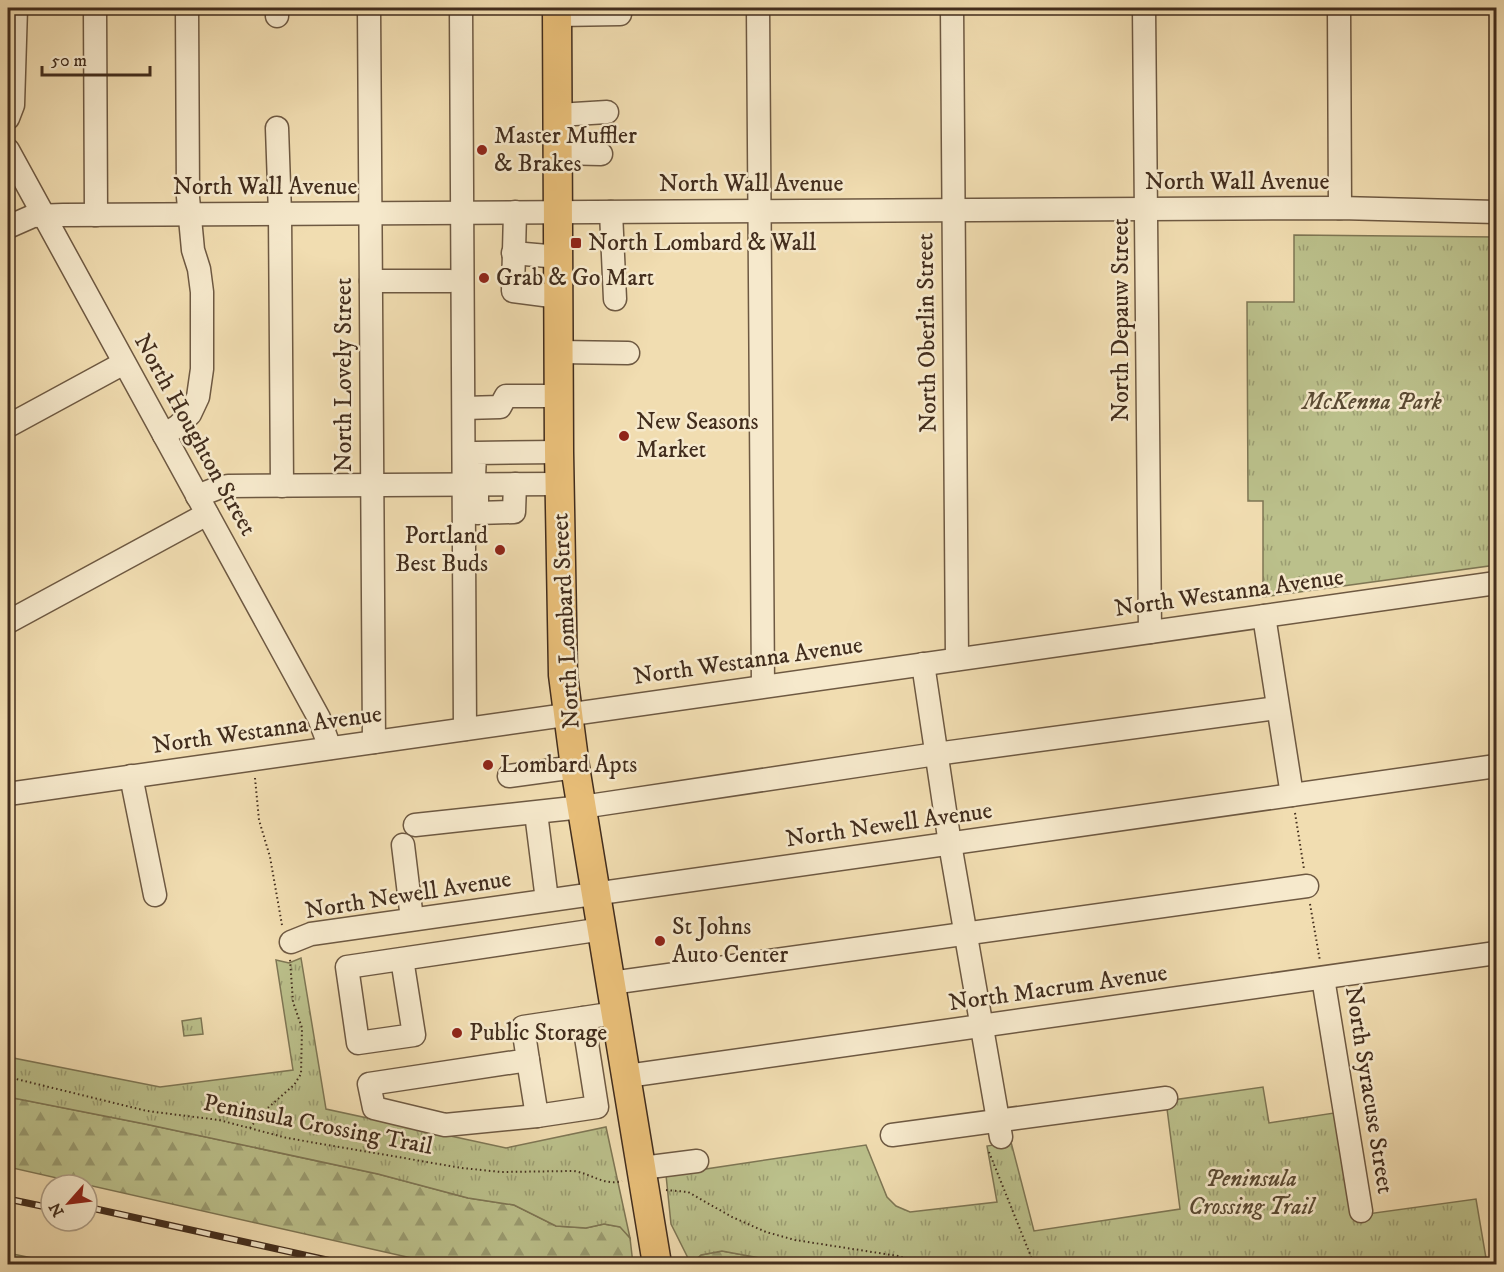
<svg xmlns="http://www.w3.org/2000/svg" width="1504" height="1272" font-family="'IM FELL DW Pica',serif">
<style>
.green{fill:#bbc08b;stroke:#7e7654;stroke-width:1.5}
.forest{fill:url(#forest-firs);stroke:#7e7654;stroke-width:1.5}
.park{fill:url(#park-tufts);stroke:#7e7654;stroke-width:1.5}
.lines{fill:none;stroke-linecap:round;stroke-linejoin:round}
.minor-casing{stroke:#6e5942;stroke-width:25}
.major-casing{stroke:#422d1d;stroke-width:31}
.path{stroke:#422d1d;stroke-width:2;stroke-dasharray:1.5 3;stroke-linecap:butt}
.minor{stroke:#f6e9cc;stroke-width:22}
.major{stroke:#e8be78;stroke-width:28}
.rail-casing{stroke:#422d1d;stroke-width:7}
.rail{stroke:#f6e9cc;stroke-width:4.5;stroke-dasharray:14;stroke-linecap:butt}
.poi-dot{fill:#8f2418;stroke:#f6e9cc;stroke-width:2}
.labels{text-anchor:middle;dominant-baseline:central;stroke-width:5;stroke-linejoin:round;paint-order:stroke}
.poi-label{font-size:24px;fill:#422d1d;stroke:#f6e9cc;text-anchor:start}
.street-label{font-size:24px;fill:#422d1d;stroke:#f6e9cc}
.park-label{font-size:24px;font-style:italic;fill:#5a4a33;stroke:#f6e9cc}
</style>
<defs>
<pattern id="forest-firs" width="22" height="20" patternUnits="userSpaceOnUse" patternTransform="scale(1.5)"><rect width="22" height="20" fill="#bbc08b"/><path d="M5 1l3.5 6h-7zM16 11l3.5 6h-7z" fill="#9a9c71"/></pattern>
<pattern id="park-tufts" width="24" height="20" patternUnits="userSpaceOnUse" patternTransform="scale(1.5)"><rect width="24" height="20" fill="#bbc08b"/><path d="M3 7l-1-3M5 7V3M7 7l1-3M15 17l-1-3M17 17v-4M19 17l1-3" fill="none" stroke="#9a9c71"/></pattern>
</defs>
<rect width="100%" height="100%" fill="#f1ddb1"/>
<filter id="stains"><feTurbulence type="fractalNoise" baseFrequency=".00333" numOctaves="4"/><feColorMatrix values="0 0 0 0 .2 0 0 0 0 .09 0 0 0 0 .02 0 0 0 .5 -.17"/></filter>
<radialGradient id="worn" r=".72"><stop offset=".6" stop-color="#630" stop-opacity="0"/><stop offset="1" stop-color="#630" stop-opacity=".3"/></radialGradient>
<!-- green -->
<polygon class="green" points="8,1253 61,1264 8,1264"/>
<!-- forest -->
<g class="forest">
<polygon points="8,1097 145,1124 378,1174 468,1198 514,1205 556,1226 586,1228 604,1224 621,1227 630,1238 633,1264 438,1264 8,1167"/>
<polygon points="722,1251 792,1264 691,1264 701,1255"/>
</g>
<!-- park -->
<g class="park">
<polygon points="1294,235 1496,237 1496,565 1263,597 1263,501 1248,501 1247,302 1294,302"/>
<polygon points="301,958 326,1109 506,1148 606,1127 630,1238 620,1227 604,1224 586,1228 556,1226 514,1205 468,1198 378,1174 145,1124 8,1097 8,1057 160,1087 293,1070 276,960 289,963"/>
<polygon points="201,1018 203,1034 184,1036 182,1021"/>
<polygon points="1263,1087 1269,1123 1334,1113 1353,1216 1476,1199 1487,1264 792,1264 722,1251 701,1255 691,1264 671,1224 666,1175 866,1145 887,1197 896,1206 910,1212 997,1202 987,1146 1011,1142 1034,1231 1180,1209 1166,1101"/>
</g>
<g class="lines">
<!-- minor casing -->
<g class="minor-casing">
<g id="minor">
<polyline points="95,8 96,215"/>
<polyline points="277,8 277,16"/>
<polyline points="369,8 374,742"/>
<polyline points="461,8 465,729"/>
<polyline points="758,8 763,686"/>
<polyline points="952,8 957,659"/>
<polyline points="1144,8 1150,632"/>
<polyline points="1339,8 1340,208"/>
<polyline points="558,15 620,14"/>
<polyline points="558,115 607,112"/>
<polyline points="8,118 13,105 16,8"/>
<polyline points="277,128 280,214 282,486"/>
<polyline points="8,150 319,718 330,748"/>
<polyline points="558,153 601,154"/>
<polyline points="515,212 513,291 559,297"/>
<polyline points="611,212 615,299"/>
<polyline points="8,227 33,216 63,215 1147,209 1340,208 1496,212"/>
<polyline points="513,253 559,257"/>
<polyline points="371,281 450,281"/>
<polyline points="559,352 628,353"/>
<polyline points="464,408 500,407 506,396 559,396"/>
<polyline points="8,426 124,363"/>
<polyline points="164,435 178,426 190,414 198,397 202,369 202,292 199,269 193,250 188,197 187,8"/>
<polyline points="474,478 475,453 559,452"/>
<polyline points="477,486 477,513 514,512 515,484"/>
<polyline points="197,496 218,488 228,486 560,484"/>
<polyline points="1264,616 1292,795"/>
<polyline points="8,622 207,514"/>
<polyline points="923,664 950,844 1001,1137"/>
<polyline points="131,776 155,895"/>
<polyline points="509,776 575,767"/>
<polyline points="8,794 1496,583"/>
<polyline points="537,821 547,900"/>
<polyline points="415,825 582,807 936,754 1277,708"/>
<polyline points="403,845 412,919"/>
<polyline points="291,942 311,934 1496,766"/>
<polyline points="402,959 414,1035 358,1043 347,967 603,929"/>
<polyline points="1323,978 1361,1211"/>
<polyline points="611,983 1307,886"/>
<polyline points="528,1060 537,1116 597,1107 583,1018"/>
<polyline points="627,1076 1496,953"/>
<polyline points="537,1116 445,1125 374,1108 369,1084 528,1060 523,1027 616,1013"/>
<polyline points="892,1135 1166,1098"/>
<polyline points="642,1168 697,1161"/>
</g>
</g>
<!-- major casing -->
<g class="major-casing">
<polyline id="major" points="557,8 559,452 563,675 575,767 657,1264"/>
</g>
<!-- path -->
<g class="path">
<polyline points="255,778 259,820 270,857 282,925"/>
<polyline points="1295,813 1304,869"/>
<polyline points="1310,904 1320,961"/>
<path d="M8,1077L147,1111L219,1120L287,1138L462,1168L501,1172L574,1171C592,1174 604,1186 622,1181"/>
<polyline points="250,1128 262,1113 294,1085 301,1074 302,1028 293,1002 290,959"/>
<polyline points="989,1152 1034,1264"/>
<polyline points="666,1190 688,1192 732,1217 766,1232 795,1240 898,1256 928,1264"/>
</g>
<!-- minor -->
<use href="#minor" class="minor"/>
<!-- major -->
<use href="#major" class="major"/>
<!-- rail casing -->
<g class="rail-casing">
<g id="rail">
<polyline points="8,1199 51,1208"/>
<polyline points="87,1207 345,1264"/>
</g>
</g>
<!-- rail -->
<use href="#rail" class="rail"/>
</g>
<!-- markers -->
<g class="poi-dot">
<circle cx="482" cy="150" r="6"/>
<rect x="570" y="237" width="12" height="12" rx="3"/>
<circle cx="484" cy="278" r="6"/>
<circle cx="624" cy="436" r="6"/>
<circle cx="500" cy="550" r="6"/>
<circle cx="488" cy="765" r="6"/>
<circle cx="660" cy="941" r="6"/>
<circle cx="457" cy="1033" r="6"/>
</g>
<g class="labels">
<!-- poi labels -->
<g class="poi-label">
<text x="494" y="136">Master Muffler<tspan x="494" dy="28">&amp; Brakes</tspan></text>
<text x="588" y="243">North Lombard &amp; Wall</text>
<text x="496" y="278">Grab &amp; Go Mart</text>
<text x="636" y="422">New Seasons<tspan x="636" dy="28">Market</tspan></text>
<text x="488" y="536" text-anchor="end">Portland<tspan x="488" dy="28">Best Buds</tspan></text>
<text x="500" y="765">Lombard Apts</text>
<text x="672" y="927">St Johns<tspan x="672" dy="28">Auto Center</tspan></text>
<text x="469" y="1033">Public Storage</text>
</g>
<!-- street labels -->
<g class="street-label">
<text x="1237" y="182">North Wall Avenue</text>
<text x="751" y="184">North Wall Avenue</text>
<text x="265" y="187">North Wall Avenue</text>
<text transform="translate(1121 320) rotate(-90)">North Depauw Street</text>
<text transform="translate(927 333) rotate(-91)">North Oberlin Street</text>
<text transform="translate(344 375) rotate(-90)">North Lovely Street</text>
<text transform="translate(195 435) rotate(61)">North Houghton Street</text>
<text transform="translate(1229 593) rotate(-8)">North Westanna Avenue</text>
<text transform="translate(566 621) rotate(-93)">North Lombard Street</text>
<text transform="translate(748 661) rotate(-8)">North Westanna Avenue</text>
<text transform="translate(267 730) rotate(-8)">North Westanna Avenue</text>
<text transform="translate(889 825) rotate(-8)">North Newell Avenue</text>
<text transform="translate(408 895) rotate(-9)">North Newell Avenue</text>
<text transform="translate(1058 988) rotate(-8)">North Macrum Avenue</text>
<text transform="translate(1369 1090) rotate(81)">North Syracuse Street</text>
<text transform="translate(318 1125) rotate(11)">Peninsula Crossing Trail</text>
</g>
<!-- park labels -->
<g class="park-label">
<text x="1372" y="402">McKenna Park</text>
<text x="1251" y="1179">Peninsula<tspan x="1251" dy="28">Crossing Trail</tspan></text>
</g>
</g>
<!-- margin -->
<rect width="1504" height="1272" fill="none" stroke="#f1ddb1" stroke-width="30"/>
<rect x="9" y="9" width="1486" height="1254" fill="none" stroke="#422d1d" stroke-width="3"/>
<rect x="15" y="15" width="1474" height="1242" fill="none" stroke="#422d1d" stroke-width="1.5"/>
<!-- north arrow -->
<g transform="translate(69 1203) rotate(242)"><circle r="28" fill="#f6e9cc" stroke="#ae9e86" stroke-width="1.5"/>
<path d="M0-4.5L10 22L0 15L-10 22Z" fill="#8f2418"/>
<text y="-9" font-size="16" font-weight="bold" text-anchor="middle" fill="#422d1d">N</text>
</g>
<!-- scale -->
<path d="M42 66v9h108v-9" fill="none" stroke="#422d1d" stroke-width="3"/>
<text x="51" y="66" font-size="18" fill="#422d1d" stroke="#f6e9cc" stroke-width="4.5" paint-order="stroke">50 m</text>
<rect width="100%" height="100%" filter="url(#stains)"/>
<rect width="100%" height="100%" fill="url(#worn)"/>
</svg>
